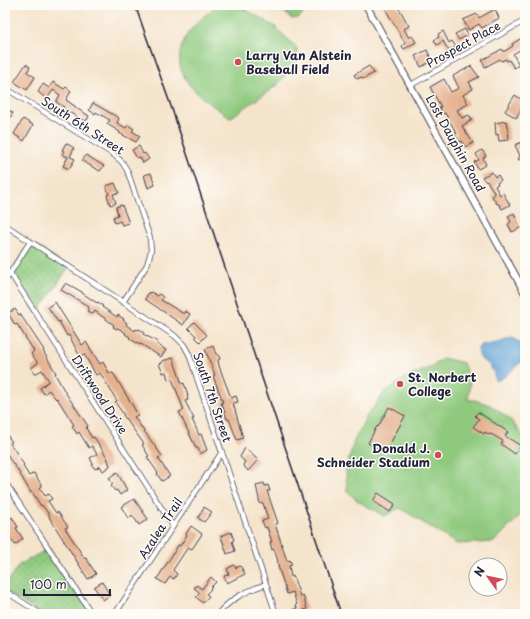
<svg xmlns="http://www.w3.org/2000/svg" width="530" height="619" font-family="'Playpen Sans',sans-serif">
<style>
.green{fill:#8ec97d;stroke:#58765c}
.park{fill:url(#park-dots);stroke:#58765c}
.water{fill:#62a1d4;stroke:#426288}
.building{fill:#e5b290}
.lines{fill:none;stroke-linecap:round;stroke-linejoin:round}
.minor-casing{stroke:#423f51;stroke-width:6}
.secondary-casing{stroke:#423f51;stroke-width:8}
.minor{stroke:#fff;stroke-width:4.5}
.secondary{stroke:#fff;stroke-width:6}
.rail{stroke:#22223b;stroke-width:1.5}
.poi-dot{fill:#d1495b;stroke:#fdfcf7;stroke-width:1.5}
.labels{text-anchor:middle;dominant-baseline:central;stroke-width:3;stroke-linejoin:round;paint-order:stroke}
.street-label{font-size:12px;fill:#22223b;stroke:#fdfcf7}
.poi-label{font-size:12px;font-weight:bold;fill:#22223b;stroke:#fdfcf7;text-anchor:start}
</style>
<defs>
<pattern id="park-dots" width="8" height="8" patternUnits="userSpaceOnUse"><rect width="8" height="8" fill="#8ec97d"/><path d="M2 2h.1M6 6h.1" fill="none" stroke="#7aac6d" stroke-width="1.8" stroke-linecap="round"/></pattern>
</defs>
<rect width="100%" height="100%" fill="#fdfcf7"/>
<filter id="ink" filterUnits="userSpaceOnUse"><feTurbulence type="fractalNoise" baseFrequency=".025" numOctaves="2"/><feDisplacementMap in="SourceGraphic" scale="8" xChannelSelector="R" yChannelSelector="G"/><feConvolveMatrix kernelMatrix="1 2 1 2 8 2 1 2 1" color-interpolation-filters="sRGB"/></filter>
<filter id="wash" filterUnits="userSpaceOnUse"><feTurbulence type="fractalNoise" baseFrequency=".012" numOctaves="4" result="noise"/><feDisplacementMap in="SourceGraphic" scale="16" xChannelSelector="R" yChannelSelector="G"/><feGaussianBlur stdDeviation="0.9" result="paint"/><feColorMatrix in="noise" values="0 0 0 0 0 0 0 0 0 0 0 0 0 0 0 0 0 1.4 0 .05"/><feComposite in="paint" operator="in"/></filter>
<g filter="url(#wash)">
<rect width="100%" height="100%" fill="#f5e4cc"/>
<!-- green -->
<g class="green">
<path d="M217,5H238L274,26L297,48L298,60L276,86L230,118C209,102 175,84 180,53C182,46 184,39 188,33C196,22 207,14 217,5Z"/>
<polygon points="277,5 311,5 299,18 292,19"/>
<polygon points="443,358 463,363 470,381 468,400 474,400 490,405 510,419 525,439 525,506 518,518 494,542 457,544 400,508 384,516 358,501 347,491 346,470 354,441 367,416 385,392 405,378 432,367"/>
</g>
<!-- park -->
<g class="park">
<polygon points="30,242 69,267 37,314 10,273"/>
<polygon points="49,548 92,614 41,614 5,591 5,585 19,565"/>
</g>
<!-- water -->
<path class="water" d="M511,337C521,341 525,348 525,359L504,377L497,381C493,377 495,373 492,369C485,357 480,366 478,348L481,345L501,341Z"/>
<g id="blocks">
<!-- building -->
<g class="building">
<polygon points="383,5 397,5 409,26 404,29 409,38 412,36 416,42 404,49 402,46 405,43"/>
<polygon points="495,9 499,18 482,28 479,24 469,30 463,20 477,14 479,18"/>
<polygon points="465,29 468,35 459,40 455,34"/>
<polygon points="443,31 449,43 452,41 456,47 449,51 443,41 437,45 434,40 439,37 438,34"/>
<polygon points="525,36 525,47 513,54 519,65 514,68 509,60 507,61 506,59 501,61 500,59 485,67 482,60 502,49 503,51 505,51 513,46 512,44"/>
<polygon points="427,50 432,61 421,67 415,56"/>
<polygon points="26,64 30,67 27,72 35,77 27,90 14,82"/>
<polygon points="369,66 374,73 363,79 361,77 357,79 354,75"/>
<polygon points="471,66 479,77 469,82 473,89 463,95 468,104 457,110 462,118 469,115 472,120 462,126 473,143 465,147 462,141 459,142 455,135 457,134 445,113 443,114 439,107 441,107 430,87 444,79 451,92 459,88 453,76"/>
<polygon points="53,82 64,89 66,87 71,91 66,100 76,107 76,108 89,116 87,120 86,120 85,121 63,109 64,107 56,102 60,95 53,90 47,99 38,92 43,84 49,88"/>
<polygon points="515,95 525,102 516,118 505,111"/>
<polygon points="93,103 119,118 117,123 126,128 128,125 134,129 132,131 140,136 136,142 119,133 120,132 107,124 110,120 96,112 95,114 89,110"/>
<polygon points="5,107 13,113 5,126"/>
<polygon points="23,119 33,125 24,141 14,134"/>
<polygon points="506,121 507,127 508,127 509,140 499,141 498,134 496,135 495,123"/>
<polygon points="522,142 525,148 525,162 518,159 520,156 515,145"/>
<polygon points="66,143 74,148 70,157 75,159 69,169 63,166 68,157 62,154 64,151 62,150"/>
<polygon points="139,146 143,154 145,153 149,159 143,163 140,157 137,158 132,150"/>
<polygon points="482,150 486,156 483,158 486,165 478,169 474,162 479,160 476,154"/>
<polygon points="86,155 104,166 100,171 82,161"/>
<polygon points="492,172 495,177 498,175 501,180 497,183 498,184 495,186 500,195 503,193 510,205 502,209 499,204 497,204 492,196 495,194 487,181 486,182 482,177"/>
<polygon points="151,173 155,185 148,188 144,175"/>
<polygon points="115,183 119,193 113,194 116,203 110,205 107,195 109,194 106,186"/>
<polygon points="122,205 129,223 122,225 120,221 115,223 113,217 118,215 116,207"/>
<polygon points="514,213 520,228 512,232 508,224 511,222 508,216"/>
<polygon points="66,283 82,292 82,293 97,303 98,302 103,306 102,307 117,317 118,315 124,319 123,320 127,323 126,325 135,331 136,329 138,330 139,329 144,332 143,334 158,342 157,344 166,350 161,357 141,344 140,345 129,338 130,337 125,334 126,333 118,328 117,329 113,327 114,325 95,311 93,314 87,311 89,308 88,306 61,290"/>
<polygon points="149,292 150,293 151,292 158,296 159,294 163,297 161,300 184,314 185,311 190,314 183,325 145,299"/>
<polygon points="55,302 82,345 86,342 100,364 103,362 109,373 113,373 118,381 138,415 134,417 162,456 158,458 170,476 162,481 157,474 158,473 147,457 149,456 142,445 144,444 123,415 124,415 115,402 117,401 104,379 100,373 96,375 84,354 81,356 78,353 69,335 67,336 59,321 58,322 48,307"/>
<polygon points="15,309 19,315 20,314 44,350 43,351 56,373 55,374 65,392 88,426 86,428 92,438 94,437 107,457 110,466 103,471 100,466 95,469 92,465 93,464 90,458 97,454 92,446 89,448 79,432 77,434 72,426 74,425 57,398 56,399 49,390 44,394 40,388 49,381 42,370 35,374 31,368 38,363 31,354 34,351 17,324 15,325 8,313"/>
<polygon points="194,322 207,335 200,342 195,337 196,336 188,328"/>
<polygon points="213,346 216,354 218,354 220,359 218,360 219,366 231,398 236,396 238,402 233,403 243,438 237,440 229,419 227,419 221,402 223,402 213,376 215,375 205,349"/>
<polygon points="173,358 182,384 184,383 188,396 187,397 188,400 185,401 194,419 192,419 199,435 201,434 207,450 200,454 198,448 196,448 179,412 184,410 172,379 168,380 166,372 163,373 159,364 162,363 162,361"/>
<polygon points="389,407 405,416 385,453 368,443 377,426 378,427"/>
<polygon points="478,412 508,432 505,436 521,446 515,454 501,444 503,441 491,434 490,435 485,432 484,434 473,427 479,419 475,416"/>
<polygon points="5,432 12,442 10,443 21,460 24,465 23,466 29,476 34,473 42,486 40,488 45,496 49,494 52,499 48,501 56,513 58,512 68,527 65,528 85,559 86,558 96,574 88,579 49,517 50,516 42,505 41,506 32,492 31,493 17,469 8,457 9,457 5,451"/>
<polygon points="245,448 258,460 248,471 243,465 245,462 240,457"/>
<polygon points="117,472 127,490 120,495 117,490 115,491 111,486 113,484 109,478"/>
<polygon points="264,483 265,486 268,485 270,491 267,491 278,523 275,524 287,561 290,560 292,565 289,566 291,577 293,576 300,596 303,595 307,609 304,610 301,614 293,614 292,610 297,608 296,605 297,605 293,592 287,594 278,566 279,566 277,562 278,561 274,549 272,550 270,542 272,542 267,527 265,528 262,521 268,519 263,503 260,504 256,485"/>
<polygon points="378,493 395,504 390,512 373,501"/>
<polygon points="134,499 148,519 139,525 132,515 129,518 121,507"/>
<polygon points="204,507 212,512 204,522 198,518"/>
<polygon points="5,511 10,519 12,517 18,527 16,528 23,539 15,545 11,539 9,540 5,534 7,533 5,530"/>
<polygon points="191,526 202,534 192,549 188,547 173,570 177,574 174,579 170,577 165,584 157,579 176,549 178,545 180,546 187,535 186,534"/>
<polygon points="231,532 234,540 232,541 235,551 227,554 221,536"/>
<polygon points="234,565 236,568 240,566 241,567 245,574 227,583 224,576 229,574 227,569"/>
<polygon points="211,577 216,582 210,588 211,589 206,594 209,596 203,603 196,597 200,593 194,588 197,585 202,589"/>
<polygon points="102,582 110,595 103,600 94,587"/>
</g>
</g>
</g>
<g filter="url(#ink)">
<use href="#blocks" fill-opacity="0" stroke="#423f51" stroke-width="1"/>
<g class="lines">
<!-- minor casing -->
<g class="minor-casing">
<g id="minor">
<polyline points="411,85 524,21"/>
<polyline points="5,88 113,154 122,162 127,170 150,238 151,251 147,265 123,302"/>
<polyline points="5,225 175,336 184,345 189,354 276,614"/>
<polyline points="10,273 173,526"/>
<polyline points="5,281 30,242"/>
<polyline points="5,482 92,614"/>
<polyline points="5,591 41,614"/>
<polyline points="115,614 222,452"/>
<path d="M218,614C231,598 247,591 266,584"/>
</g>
</g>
<!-- secondary casing -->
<g class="secondary-casing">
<polyline id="secondary" points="366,5 525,293"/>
</g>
<!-- minor -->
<use href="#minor" class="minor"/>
<!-- secondary -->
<use href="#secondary" class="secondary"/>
<!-- rail -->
<polyline class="rail" points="135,5 172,109 341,614"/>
</g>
</g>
<!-- markers -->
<g class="poi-dot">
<circle cx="238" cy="62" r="4"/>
<circle cx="400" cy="384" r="4"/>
<circle cx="438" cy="455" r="4"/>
</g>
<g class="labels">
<!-- street labels -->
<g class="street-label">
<text transform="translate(463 44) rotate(-29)">Prospect Place</text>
<text transform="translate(83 125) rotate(33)">South 6th Street</text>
<text transform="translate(456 143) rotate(61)">Lost Dauphin Road</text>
<text transform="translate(100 394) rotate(57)">Driftwood Drive</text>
<text transform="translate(213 397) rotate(71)">South 7th Street</text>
<text transform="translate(160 528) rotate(-57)">Azalea Trail</text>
</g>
<!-- poi labels -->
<g class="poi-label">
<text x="246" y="55">Larry Van Alstein<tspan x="246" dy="14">Baseball Field</tspan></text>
<text x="408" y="377">St. Norbert<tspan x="408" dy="14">College</tspan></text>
<text x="430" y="448" text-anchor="end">Donald J.<tspan x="430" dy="14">Schneider Stadium</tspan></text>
</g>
</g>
<!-- margin -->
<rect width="530" height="619" fill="none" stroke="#fdfcf7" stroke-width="20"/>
<!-- north arrow -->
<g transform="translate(488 577) rotate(303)"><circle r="19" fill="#fdfcf7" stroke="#a5a5ac"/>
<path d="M0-3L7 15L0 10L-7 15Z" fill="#d1495b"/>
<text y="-6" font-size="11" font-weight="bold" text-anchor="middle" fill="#22223b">N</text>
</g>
<!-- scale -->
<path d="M24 589v6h86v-6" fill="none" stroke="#22223b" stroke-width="2"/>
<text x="30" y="589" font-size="12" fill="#22223b" stroke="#fdfcf7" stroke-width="3" paint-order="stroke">100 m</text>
</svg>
